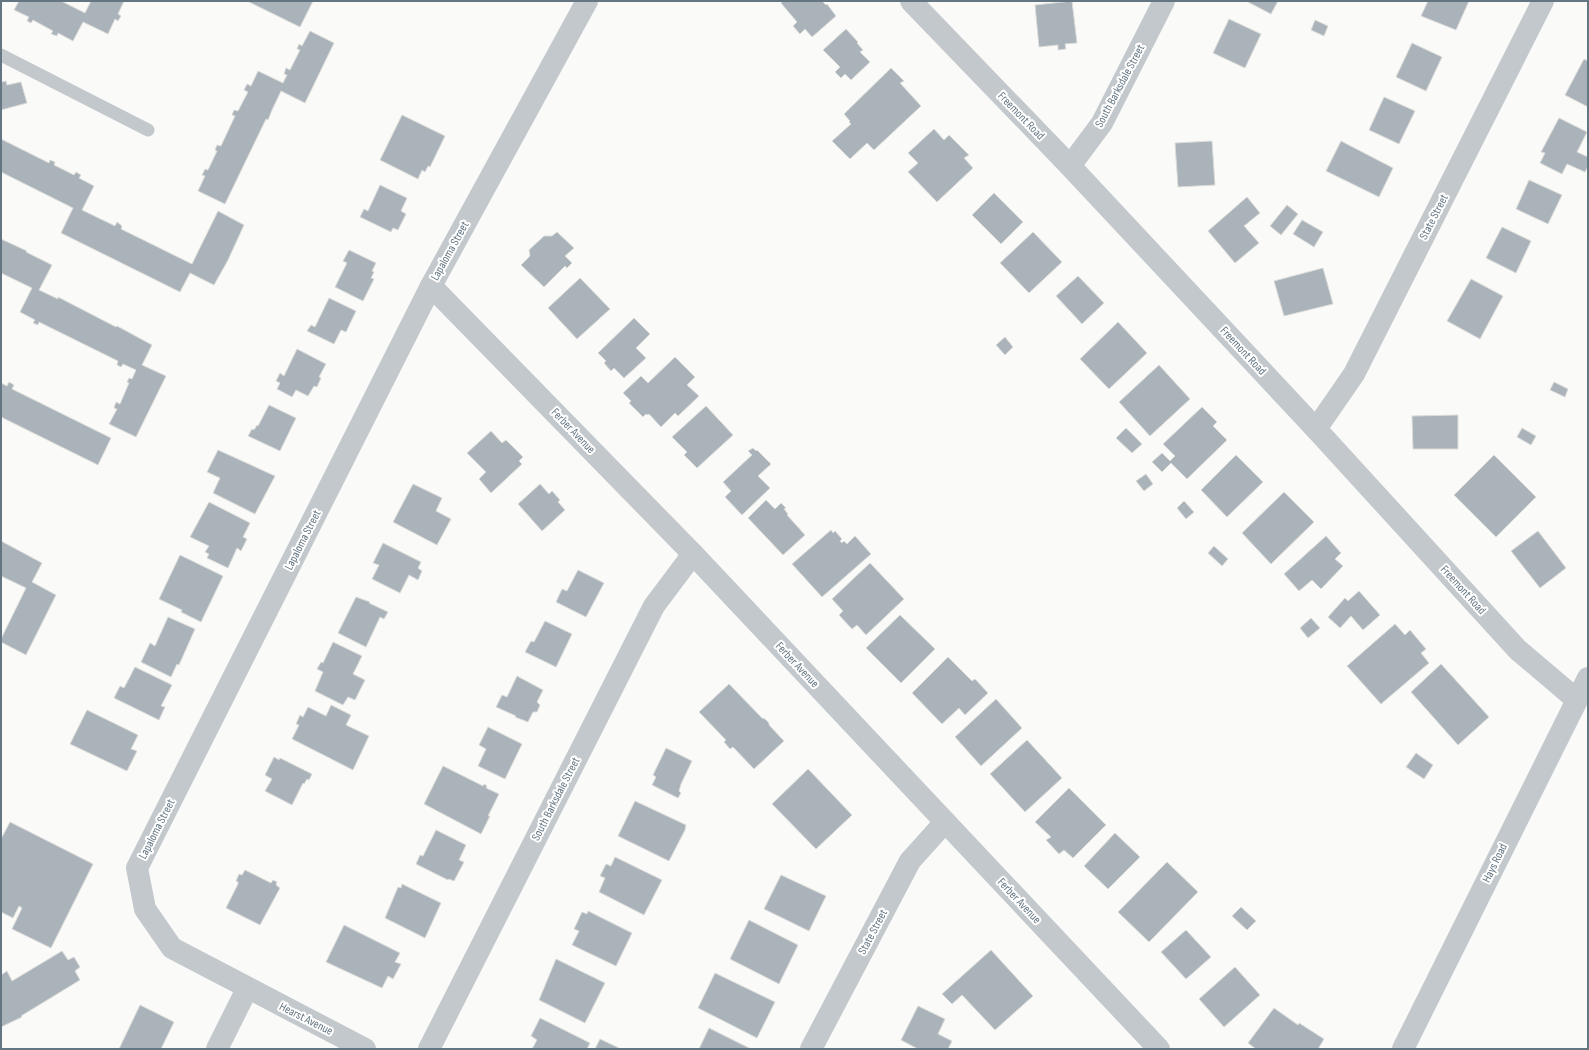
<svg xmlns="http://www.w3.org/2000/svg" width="1589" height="1050" font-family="'Sofia Sans Condensed',sans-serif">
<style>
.building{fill:#aab3b9;stroke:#dcdcda}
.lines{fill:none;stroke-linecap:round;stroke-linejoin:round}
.service{stroke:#c3c8cc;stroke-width:13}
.minor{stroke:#c3c8cc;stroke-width:22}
.labels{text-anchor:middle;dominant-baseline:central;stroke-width:4;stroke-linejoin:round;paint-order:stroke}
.street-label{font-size:12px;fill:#657683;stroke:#fff}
</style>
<rect width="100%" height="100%" fill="#fafaf8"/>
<!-- building -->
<g class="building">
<polygon points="19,1 61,1 85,13 91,1 124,1 118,14 121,16 118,21 115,19 108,34 83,22 73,41 58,33 57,36 51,34 53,31 33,20 31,23 27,21 29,17 14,10"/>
<polygon points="247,1 313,1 300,27"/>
<polygon points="783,1 822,1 826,5 827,4 836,16 812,37 805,29 800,34 793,26 797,22 781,3"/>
<polygon points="1072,1 1077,43 1065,44 1066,49 1058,50 1058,45 1039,47 1035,5"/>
<polygon points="1246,1 1278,1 1271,14"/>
<polygon points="1428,1 1469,1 1456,30 1421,16"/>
<polygon points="1229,19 1261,34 1245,68 1213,53"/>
<polygon points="1315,20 1328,26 1324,36 1311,30"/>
<polygon points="846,29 858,42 857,43 863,50 860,52 870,62 851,80 845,74 841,78 835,72 840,67 823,50"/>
<polygon points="310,31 334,43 305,103 281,91 272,110 268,120 266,119 225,204 198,191 205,176 202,175 205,169 208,170 217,151 215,150 217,145 221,146 235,116 232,115 234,110 238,111 248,92 244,90 247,84 251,86 258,71 283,83 287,75 284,74 286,68 290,70 300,50 297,49 299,44 302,46"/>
<polygon points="1412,43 1442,57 1426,91 1396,77"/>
<polygon points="1584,59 1588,61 1588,107 1565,95"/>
<polygon points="891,68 904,81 900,83 921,106 874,150 867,143 850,159 832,141 851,124 849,122 850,121 844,114"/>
<polygon points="1,78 2,82 6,81 7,85 21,82 27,103 1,110"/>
<polygon points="1384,97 1415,111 1399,144 1369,130"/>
<polygon points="402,115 445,136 430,167 428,166 425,172 422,170 418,179 380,160"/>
<polygon points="1559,118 1587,132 1577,152 1588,157 1588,166 1585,172 1567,164 1562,174 1540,163 1545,153 1541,152"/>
<polygon points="934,129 944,140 949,135 969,155 964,158 973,168 937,202 908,172 918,163 908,153"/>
<polygon points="1,139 49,163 50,160 55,162 54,165 74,175 76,172 81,175 79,178 94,186 82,210 115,226 117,222 122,226 121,229 192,264 218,211 244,225 228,260 214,285 190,273 180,292 61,233 73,208 1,172"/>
<polygon points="1212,141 1215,185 1178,187 1175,143"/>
<polygon points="1341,141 1393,168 1379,197 1326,171"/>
<polygon points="1529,180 1562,195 1548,224 1516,209"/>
<polygon points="380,185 407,198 401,211 406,214 398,230 393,228 391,232 360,217 364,209 368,211"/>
<polygon points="994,193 1023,222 1001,244 972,215"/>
<polygon points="1247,197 1260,213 1244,226 1259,243 1235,263 1208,231"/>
<polygon points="1287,205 1298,214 1281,235 1270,226"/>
<polygon points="1302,220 1323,232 1314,247 1293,234"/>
<polygon points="1502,227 1531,241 1516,273 1486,258"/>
<polygon points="557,232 574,248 565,256 572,263 567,268 565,266 544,287 521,265 530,256 529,250 544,236 552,236"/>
<polygon points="1033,232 1062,262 1029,293 1000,263"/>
<polygon points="1,239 27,251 26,252 52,265 39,290 58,299 58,297 116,327 117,326 152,345 142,365 166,376 136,437 109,424 117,409 114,408 116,402 120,404 129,383 127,382 129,378 132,379 136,370 123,364 121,367 117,365 118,361 39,322 38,325 33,323 35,320 20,312 32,288 1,273"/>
<polygon points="349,250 376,263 372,271 374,272 371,278 374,279 363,301 335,287 347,263 343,261"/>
<polygon points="1323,268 1333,304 1284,316 1274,281"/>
<polygon points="1078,276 1104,303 1082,324 1056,296"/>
<polygon points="580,278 610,309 577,339 548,308"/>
<polygon points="1471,279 1503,296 1480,339 1447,321"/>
<polygon points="329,298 356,311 346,332 341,330 334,344 307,331 311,325 315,327"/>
<polygon points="634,318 650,334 636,348 646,358 624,378 614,368 611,371 604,363 606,361 598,353"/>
<polygon points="1118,322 1147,353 1109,389 1080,359"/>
<polygon points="1005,337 1013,347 1005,355 996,345"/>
<polygon points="297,349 326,364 319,377 321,378 317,387 314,386 308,396 296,390 292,397 277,389 280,383 276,381 280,373 284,376"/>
<polygon points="675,357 695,377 687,385 699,396 678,416 675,413 661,427 649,414 648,415 646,414 643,417 629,403 631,401 623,393 641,376 648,383"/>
<polygon points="1159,365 1190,399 1150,436 1119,402"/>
<polygon points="9,382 14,385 12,389 111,438 98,465 3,418 1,416 1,383 7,386"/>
<polygon points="1554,382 1568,389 1565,397 1550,390"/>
<polygon points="269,405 296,418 280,451 248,436 252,429 254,430 257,425 258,426"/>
<polygon points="706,406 733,435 697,468 684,455 687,452 672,437"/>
<polygon points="1202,407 1217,422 1213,426 1227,440 1187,479 1171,463 1162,472 1152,462 1162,453 1170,461 1175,456 1163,444"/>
<polygon points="1458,415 1458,449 1413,449 1412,416"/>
<polygon points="1126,428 1142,444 1132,453 1116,438"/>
<polygon points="1522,428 1536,436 1531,445 1517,437"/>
<polygon points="491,431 502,443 506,440 523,457 519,461 522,464 491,493 479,479 486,472 467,453"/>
<polygon points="753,448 756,451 757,450 771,464 758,476 770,488 742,515 725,497 731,491 723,482 752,455 748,451"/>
<polygon points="218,450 275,476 255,514 213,493 220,478 207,472"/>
<polygon points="1236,455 1263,482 1227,517 1201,490"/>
<polygon points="1494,455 1536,497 1496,537 1454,495"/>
<polygon points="1146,474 1153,484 1144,491 1136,481"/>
<polygon points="413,484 442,498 436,511 451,519 437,545 393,522"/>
<polygon points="540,484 549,494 552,491 560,500 558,502 565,510 542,531 518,504"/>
<polygon points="1284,492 1314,522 1271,564 1242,533"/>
<polygon points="766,500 775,509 781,503 786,508 784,509 788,514 787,515 805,535 783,555 748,518"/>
<polygon points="1184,501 1194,512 1186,519 1177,508"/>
<polygon points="209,502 250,523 243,537 247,539 241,551 237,548 228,568 207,558 209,554 205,552 209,546 190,537"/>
<polygon points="831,530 833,533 835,531 842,539 840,541 842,543 844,541 847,544 855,536 871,554 822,597 792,564"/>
<polygon points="1538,531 1566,568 1540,588 1511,551"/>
<polygon points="1326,536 1341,553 1335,559 1343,566 1321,589 1312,580 1299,591 1284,574"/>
<polygon points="1,541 42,563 32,582 56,595 26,655 1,642 1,639 26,588 1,576"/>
<polygon points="383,543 421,562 418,568 422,571 418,580 409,575 400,593 372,579 379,565 373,563"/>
<polygon points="1214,546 1228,559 1222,566 1208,553"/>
<polygon points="180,555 223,576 201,622 181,612 182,610 159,599"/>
<polygon points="870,563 904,599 866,635 857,625 852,629 839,615 843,611 832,599"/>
<polygon points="578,570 604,583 586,617 556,602 562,589 567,591"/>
<polygon points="1359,591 1380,615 1363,630 1351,616 1340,628 1328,617 1345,598 1348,601"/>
<polygon points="356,597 370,602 369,603 388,612 384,619 380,617 366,647 338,633"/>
<polygon points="900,615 935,649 901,683 866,648"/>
<polygon points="168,617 195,629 179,665 177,664 171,677 141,662 150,643 155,646"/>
<polygon points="1311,618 1320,628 1308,638 1300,628"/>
<polygon points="545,621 572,634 556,667 525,652 531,641 534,642"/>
<polygon points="1395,624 1405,635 1410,630 1426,649 1421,653 1429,663 1381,704 1347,666"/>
<polygon points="333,642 362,656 353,674 365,680 355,700 348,697 343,705 315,691 323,672 317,669 321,662 323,663"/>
<polygon points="948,657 972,681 975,679 988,693 965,715 959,708 942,724 912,693"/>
<polygon points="1441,664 1489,717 1458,745 1411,692"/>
<polygon points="135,667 172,685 161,706 165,707 159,720 114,698 120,686 124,688"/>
<polygon points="517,676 543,690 537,702 540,705 537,712 533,712 528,722 515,717 516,716 496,707 502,695 507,697"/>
<polygon points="729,684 762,718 765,719 769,723 769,725 784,741 754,769 733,747 730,749 724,742 726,740 699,712"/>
<polygon points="996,699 1022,728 981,766 955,737"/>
<polygon points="331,705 351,715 346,725 369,736 353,770 292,739 299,725 296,724 300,715 303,717 308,707 326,716"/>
<polygon points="87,710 138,735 131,749 137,751 127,771 70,744"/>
<polygon points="488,727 522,744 505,779 478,766 486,749 479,745"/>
<polygon points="1027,740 1062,778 1025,812 990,774"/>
<polygon points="666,748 692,761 681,784 679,791 681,793 678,798 652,785 656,777 653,775"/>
<polygon points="1416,753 1433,765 1424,779 1406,767"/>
<polygon points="274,757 279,760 280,758 312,774 309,780 307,779 304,784 303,783 292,805 265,791 272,779 265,775"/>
<polygon points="443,766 483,786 484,784 487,786 486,788 499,794 488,816 490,816 481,834 424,804"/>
<polygon points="808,769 852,815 816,849 772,804"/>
<polygon points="1069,788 1106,825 1073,858 1064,850 1059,854 1046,840 1051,837 1035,822"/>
<polygon points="635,801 686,825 685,830 669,861 618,836"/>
<polygon points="10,822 93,864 51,948 12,929 22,908 19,906 13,918 1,912 1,839"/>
<polygon points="436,830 466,845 459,860 464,862 454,881 449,879 448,880 416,864 420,855 423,856"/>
<polygon points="1115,833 1140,857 1108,889 1084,866"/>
<polygon points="615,857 662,880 644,915 599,892 605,878 600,876 606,864 611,866"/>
<polygon points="1167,862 1198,892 1149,942 1118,912"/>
<polygon points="245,870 271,883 273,880 277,882 276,885 280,888 260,925 226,908 238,884 238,882 236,881 239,874 242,875"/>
<polygon points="781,875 826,896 809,931 764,909"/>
<polygon points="402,884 441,903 425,938 385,918 398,887 401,888"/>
<polygon points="1241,907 1256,921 1247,930 1232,916"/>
<polygon points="588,911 632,933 616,966 572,945 579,931 574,929 582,912 587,914"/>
<polygon points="749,920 798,945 779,984 730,959"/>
<polygon points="344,925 400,953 395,962 401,964 393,979 388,976 382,988 326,962"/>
<polygon points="1186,930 1211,957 1186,979 1161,952"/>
<polygon points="991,950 1033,996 995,1030 962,995 952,1004 942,994"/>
<polygon points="62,951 68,960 74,957 80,967 75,971 80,980 21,1016 22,1017 1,1027 1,975 7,971 12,981"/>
<polygon points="556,959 605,983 585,1023 539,1000"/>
<polygon points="1235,967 1260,995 1224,1027 1199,999"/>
<polygon points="715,973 775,1002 757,1038 698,1008"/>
<polygon points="140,1005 174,1022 161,1049 119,1049"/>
<polygon points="918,1006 945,1019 938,1034 952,1041 948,1049 918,1049 901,1040"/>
<polygon points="1274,1008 1298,1025 1299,1023 1324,1039 1318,1049 1256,1049 1248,1043"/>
<polygon points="540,1018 590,1043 587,1049 532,1049 537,1040 531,1036"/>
<polygon points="709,1028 751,1049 699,1049"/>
<polygon points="600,1039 621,1049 595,1049"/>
</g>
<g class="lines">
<!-- service -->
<polyline class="service" points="1,55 148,130"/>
<!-- minor -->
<g class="minor">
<polyline points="911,1 1070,166 1316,429 1518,650 1577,700"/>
<polyline points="1070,166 1102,123 1164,1"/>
<polyline points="431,286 693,554 1159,1049"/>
<polyline points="1316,429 1354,374 1543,1"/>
<polyline points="217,1049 247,989"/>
<polyline points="365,1049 172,948 145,909 137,868 431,286 587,1"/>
<polyline points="429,1049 654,606 693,554"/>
<polyline points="811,1049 910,861 945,822"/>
<polyline points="1403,1049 1588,678"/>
</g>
</g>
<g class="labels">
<!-- street labels -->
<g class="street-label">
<text transform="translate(1120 86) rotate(-62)">South Barksdale Street</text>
<text transform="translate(1021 116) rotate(46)">Freemont Road</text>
<text transform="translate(1434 217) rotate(-63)">State Street</text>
<text transform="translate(450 251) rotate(-61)">Lapaloma Street</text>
<text transform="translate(1243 351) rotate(47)">Freemont Road</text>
<text transform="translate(573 431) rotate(46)">Ferber Avenue</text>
<text transform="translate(303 540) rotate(-63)">Lapaloma Street</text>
<text transform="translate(1463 590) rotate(48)">Freemont Road</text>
<text transform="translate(797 665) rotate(47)">Ferber Avenue</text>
<text transform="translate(556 799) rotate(-63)">South Barksdale Street</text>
<text transform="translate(157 829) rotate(-63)">Lapaloma Street</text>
<text transform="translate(1495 863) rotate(-64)">Hays Road</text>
<text transform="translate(1019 901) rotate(47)">Ferber Avenue</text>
<text transform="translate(873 932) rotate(-62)">State Street</text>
<text transform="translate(306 1019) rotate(27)">Hearst Avenue</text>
</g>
</g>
<!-- border -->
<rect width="1589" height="1050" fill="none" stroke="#657683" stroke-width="4"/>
</svg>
